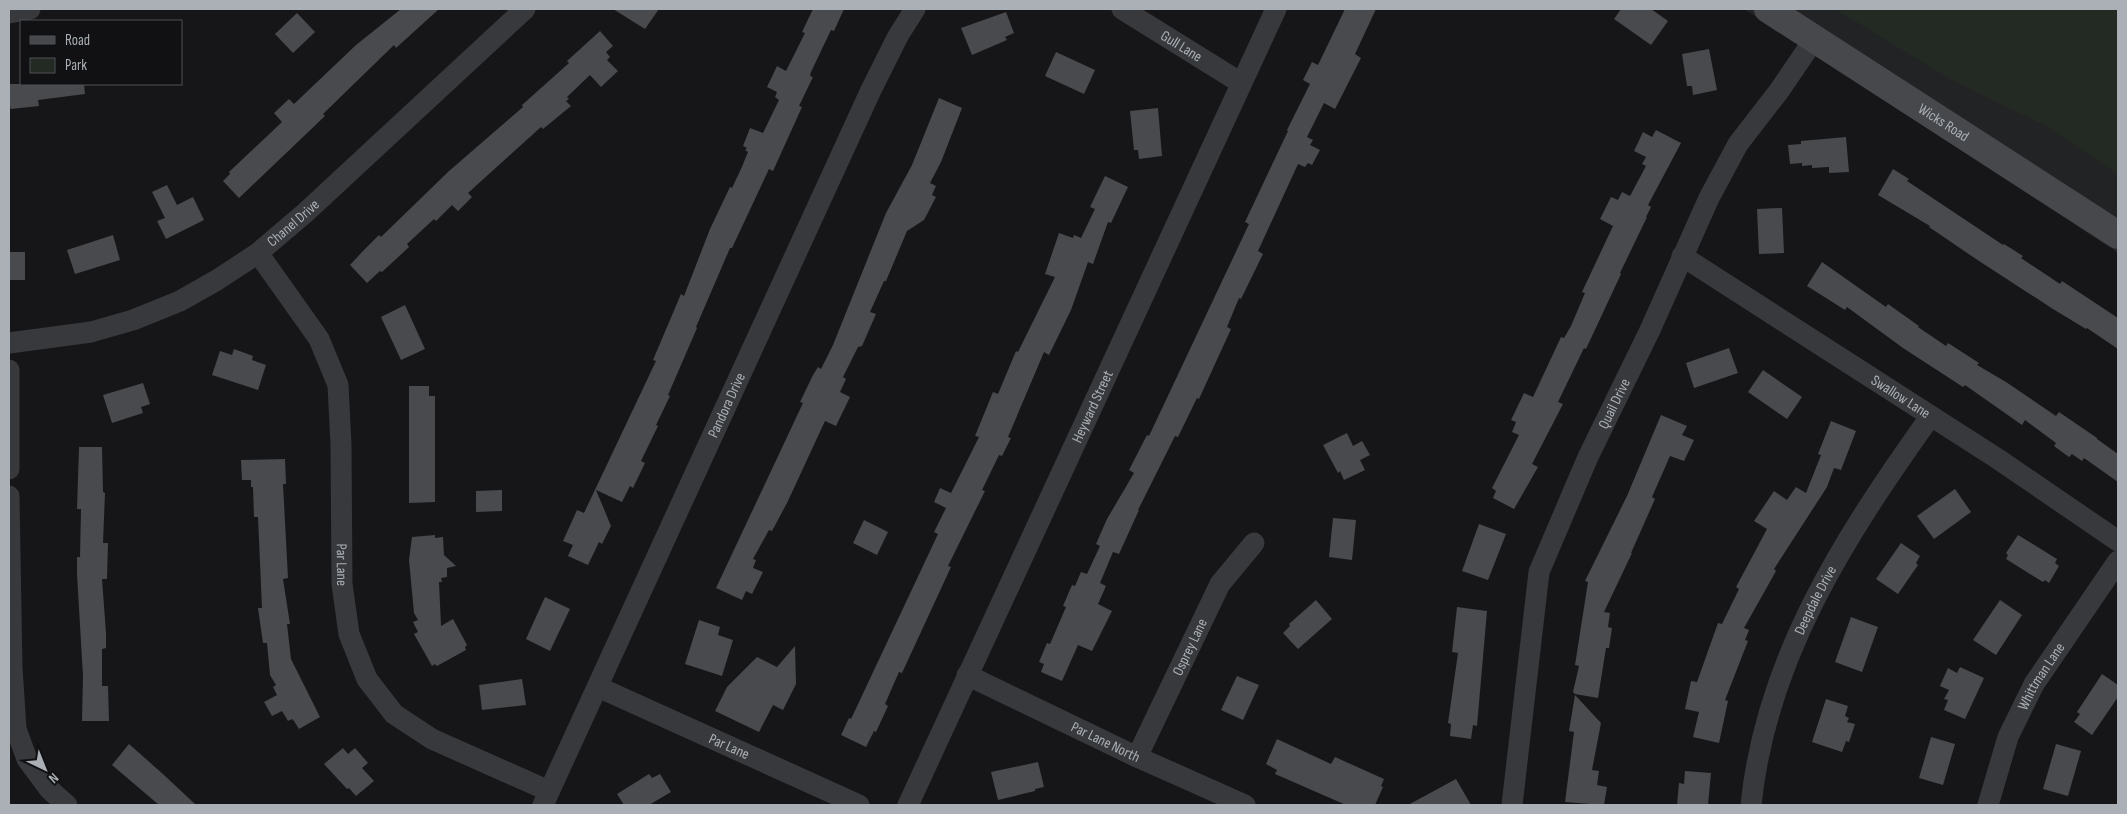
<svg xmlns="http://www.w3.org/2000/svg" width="2127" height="814" font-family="'Sofia Sans Condensed',sans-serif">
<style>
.built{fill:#222325}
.green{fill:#232a23}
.building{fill:#484a4d}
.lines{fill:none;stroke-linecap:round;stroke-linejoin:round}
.street{stroke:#38393c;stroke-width:21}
.secondary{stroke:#46484c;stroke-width:28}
.labels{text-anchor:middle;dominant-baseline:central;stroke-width:5;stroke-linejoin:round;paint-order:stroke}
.street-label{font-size:15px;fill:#aab0b6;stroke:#111113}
</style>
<rect width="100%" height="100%" fill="#161618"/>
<!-- built -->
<polygon class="built" points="1744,9 2118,9 2118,253 1801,45"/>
<!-- green -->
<polygon class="green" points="1835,9 2118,9 2118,174 2046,126 1950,79"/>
<!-- building -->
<g class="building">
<polygon points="401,9 439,9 396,48 394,45 323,114 325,116 239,198 223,181 230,174 229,172 282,122 274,113 289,99 294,104 356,45"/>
<polygon points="613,9 659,9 645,29"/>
<polygon points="813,9 844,9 834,31 831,30 811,72 810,76 813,77 799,106 802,107 773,171 769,169 732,248 730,248 696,327 697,328 668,395 670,396 656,425 658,426 641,461 645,463 633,488 630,486 622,502 596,490 611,526 602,544 599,542 588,565 568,556 573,545 563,541 577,510 584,513 656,361 653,360 681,294 684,296 710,229 730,187 732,188 741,169 748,152 745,150 747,148 743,146 750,128 763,133 779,100 775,97 777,92 767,87 777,66 786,71 805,33 802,32"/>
<polygon points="1345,9 1376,9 1355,54 1361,58 1335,109 1324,103 1307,137 1313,140 1310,145 1320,150 1312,165 1308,163 1305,167 1298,164 1258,251 1263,254 1241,299 1239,298 1227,327 1231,329 1199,399 1197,398 1178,437 1175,436 1138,510 1139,510 1119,554 1113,552 1100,583 1106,586 1098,604 1112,611 1092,651 1078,645 1062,681 1041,672 1044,664 1039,662 1047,643 1050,644 1066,607 1063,606 1072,585 1075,586 1081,572 1087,574 1100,546 1096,544 1107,519 1134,473 1129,470 1147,435 1149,436 1249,224 1245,222 1288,131 1287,130 1310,84 1303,80 1312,62 1318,65"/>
<polygon points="1621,9 1651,9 1668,21 1651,45 1614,19"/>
<polygon points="1006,12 1014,33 1005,37 1007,40 972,55 961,28"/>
<polygon points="297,13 315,32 293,53 275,34"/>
<polygon points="600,31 613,46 606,52 610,57 607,60 618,71 601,87 590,75 567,97 569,99 566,101 571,106 543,129 541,127 468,193 472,197 458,211 452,205 436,221 434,219 407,244 409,247 382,272 380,271 367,283 350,265 362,252 379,235 381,237 449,171 523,107 522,105 569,63 567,61"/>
<polygon points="1709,49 1717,90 1693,95 1692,86 1687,86 1682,54"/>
<polygon points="1056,52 1095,70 1084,94 1045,76"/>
<polygon points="9,84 84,84 85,94 38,100 39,106 11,109 9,105"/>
<polygon points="939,98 962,108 941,162 930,183 936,186 932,195 936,197 924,220 907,231 886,281 884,281 870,312 876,314 862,346 858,347 843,377 846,379 840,392 850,397 836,426 825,421 787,503 772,531 769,530 753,559 756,560 753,568 763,572 752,594 746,591 742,600 716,588 803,403 800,402 813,375 818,367 821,369 833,345 886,213 912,165"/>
<polygon points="1158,108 1162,156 1139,159 1138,150 1134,150 1130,111"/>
<polygon points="1656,130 1681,143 1648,205 1651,207 1646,217 1647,217 1620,273 1621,274 1586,349 1584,348 1558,402 1563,404 1532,464 1538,467 1514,509 1493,498 1496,491 1492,488 1519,435 1512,432 1516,422 1511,420 1524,393 1533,397 1561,337 1564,338 1571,326 1585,293 1582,292 1613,226 1600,219 1611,197 1618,200 1622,192 1630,196 1646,166 1642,164 1646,157 1634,151 1643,132 1652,137"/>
<polygon points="1846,137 1849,172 1829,173 1829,167 1812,168 1812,165 1802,166 1802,163 1790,164 1788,145 1801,144 1801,141"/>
<polygon points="1893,169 1909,179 1907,181 2003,245 2004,244 2023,256 2021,258 2060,284 2062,281 2118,318 2118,349 2087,328 2086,329 2053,309 1976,259 1929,227 1930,226 1878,195"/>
<polygon points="1105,176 1128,187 1111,223 1108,222 1093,264 1088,262 1071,310 1049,355 1044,352 1008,437 1011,438 1002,456 999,455 982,490 985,491 948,566 951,567 902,673 899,672 885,704 888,706 876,732 874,731 866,747 841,735 849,718 851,719 938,534 934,532 946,508 934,502 940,488 951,493 979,437 975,436 993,392 998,394 1016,351 1018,352 1055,277 1045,274 1059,233 1073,238 1074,235 1081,238 1095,209 1090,207"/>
<polygon points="167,185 177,205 193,197 204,220 166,239 157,221 165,218 152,192"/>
<polygon points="1782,208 1784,253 1759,254 1757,209"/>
<polygon points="113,235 120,260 75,274 67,250"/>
<rect x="9" y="252" width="16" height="28"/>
<polygon points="1822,262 1886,307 1888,304 1919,326 1918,327 1946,346 1948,343 1979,363 1977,365 2006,382 2056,416 2059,412 2097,438 2097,439 2118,454 2118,482 2084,458 2082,461 2072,454 2069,457 2054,446 2056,443 2025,420 2022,425 1965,385 1963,387 1903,348 1847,307 1845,310 1807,286"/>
<polygon points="405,305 425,349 401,360 381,317"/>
<polygon points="1729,348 1738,373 1694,388 1686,363"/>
<polygon points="234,349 253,356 252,360 266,365 258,390 212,375 220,351 232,355"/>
<polygon points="1763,370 1802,397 1787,419 1748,392"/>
<polygon points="143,383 150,404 141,407 143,413 112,423 103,395"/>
<polygon points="409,386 429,386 429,396 435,396 435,502 409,503"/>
<polygon points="1661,415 1687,426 1682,435 1694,440 1684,461 1670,456 1652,497 1655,499 1631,553 1632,553 1604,612 1610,613 1608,627 1612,628 1609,648 1606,648 1598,698 1575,694 1573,692 1579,666 1575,665 1588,582 1585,581 1627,496"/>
<polygon points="1831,421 1856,431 1841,470 1834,468 1827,487 1774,569 1776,571 1744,628 1749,630 1745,640 1748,641 1725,700 1728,701 1719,743 1693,737 1699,712 1685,709 1691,681 1697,682 1718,623 1722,624 1739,589 1736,587 1767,529 1754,521 1774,491 1787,500 1796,487 1806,493 1821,455 1818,454"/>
<polygon points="1347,433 1353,446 1362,441 1370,455 1360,460 1365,470 1344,480 1340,471 1338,473 1323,445"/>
<polygon points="79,447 102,447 103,492 105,493 103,543 108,543 107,579 102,579 106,633 106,648 102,649 102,686 108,686 109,721 82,721 83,676 77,574 77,557 80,557 81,509 77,509"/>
<polygon points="285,459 286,484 283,484 288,578 283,579 290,624 287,624 291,659 320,717 299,729 294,721 292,719 288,721 282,711 272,716 264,702 277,695 273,687 276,685 270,675 267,643 263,643 258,608 262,608 258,517 254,517 253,487 251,487 251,480 242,480 241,460"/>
<polygon points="1955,489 1971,512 1934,539 1917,516"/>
<polygon points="502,490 502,511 476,512 476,491"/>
<polygon points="1333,518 1356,520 1352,560 1329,557"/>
<polygon points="864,520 888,532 877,555 853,543"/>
<polygon points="1479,524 1506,534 1488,580 1462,571"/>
<polygon points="435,535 435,538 443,537 444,555 456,566 447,568 447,577 441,578 442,582 439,582 441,626 453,619 467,645 465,647 466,650 437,666 435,664 432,666 414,634 418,632 413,622 418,620 414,613 409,560 412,537"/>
<polygon points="2018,535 2057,559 2055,563 2059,566 2049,583 2045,580 2043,582 2006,559 2008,555 2006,553"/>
<polygon points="1901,543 1920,556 1916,563 1918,565 1898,594 1876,579"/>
<polygon points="545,597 570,609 550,651 526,639"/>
<polygon points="1316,600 1332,619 1298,649 1283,633 1290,626 1289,624"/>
<polygon points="2000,600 2022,615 1996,655 1973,640"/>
<polygon points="1457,607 1487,611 1477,726 1473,725 1471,739 1450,736 1451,724 1448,723 1458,653 1452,652"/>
<polygon points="1851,617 1878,627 1862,672 1835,662"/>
<polygon points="699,620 720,627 718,635 733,640 722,676 685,664"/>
<polygon points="795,646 796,684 783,710 773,705 759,732 715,711 727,687 757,657 777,667"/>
<polygon points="1960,667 1984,678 1965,719 1944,710 1948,700 1944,699 1949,690 1940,686 1948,668 1957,673"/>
<polygon points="2102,674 2118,685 2118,697 2092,735 2074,722 2080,714 2077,712"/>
<polygon points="1237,676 1259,685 1243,720 1221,710"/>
<polygon points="522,679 526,705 482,710 479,685"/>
<polygon points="1575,695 1601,723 1592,770 1599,771 1597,785 1607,787 1604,805 1565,802 1574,732 1569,731"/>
<polygon points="1826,699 1848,706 1845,716 1849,718 1847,722 1855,724 1849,742 1846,741 1842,752 1812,742"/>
<polygon points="1931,737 1955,744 1943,785 1919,778"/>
<polygon points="1277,739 1331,764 1335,757 1384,779 1381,786 1383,787 1375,805 1346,805 1275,774 1277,770 1266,764"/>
<polygon points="129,744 164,775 196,805 159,805 112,765"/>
<polygon points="2056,744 2081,751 2068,796 2043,789"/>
<polygon points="343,748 348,754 355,748 368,763 362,768 374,781 356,796 349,788 347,789 324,764"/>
<polygon points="1038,762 1044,787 1035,789 1035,791 998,800 991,772"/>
<polygon points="1685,771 1711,773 1708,805 1677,805 1679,783 1684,784"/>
<polygon points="649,774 652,778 660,774 671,792 649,805 624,805 617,794"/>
<polygon points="1456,779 1471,805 1408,805"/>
</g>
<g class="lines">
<!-- street -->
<g class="street">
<path id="s1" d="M1122,9L1241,83"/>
<polyline points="9,13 30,9"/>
<path id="s2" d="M258,253L319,339L338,385L341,445L342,584L349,634L367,679L394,714L432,739L549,791"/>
<path id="s3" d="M1682,256L1998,459L2118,541"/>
<path id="s4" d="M9,343L91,332L133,320L180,301L217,280L258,253L305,213L525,9"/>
<polyline points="9,370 9,469"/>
<polyline points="9,496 12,668 16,729 27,759 50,790 67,805"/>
<path id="s5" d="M967,675L1137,757L1245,805"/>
<path id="s6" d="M598,687L859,805"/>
<path id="s7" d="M1137,757L1220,584L1254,543"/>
<path id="s8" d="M543,805L871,90L898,36L915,9"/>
<path id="s9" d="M908,805L1276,9"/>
<path id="s10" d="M1512,805L1539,572L1588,457L1650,330L1709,198L1738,144L1779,91L1815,38"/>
<path id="s11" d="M1751,805C1766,657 1846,535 1930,417"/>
<path id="s12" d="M1988,805L2008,737L2034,684L2118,561"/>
</g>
<!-- secondary -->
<path class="secondary" id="s13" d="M1768,9L2118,235"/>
</g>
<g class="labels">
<!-- street labels -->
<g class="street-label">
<text stroke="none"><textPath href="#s1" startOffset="70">Gull Lane</textPath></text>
<text stroke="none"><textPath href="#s13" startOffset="209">Wicks Road</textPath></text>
<text stroke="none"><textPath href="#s4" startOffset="315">Chanel Drive</textPath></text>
<text stroke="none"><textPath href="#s3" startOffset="260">Swallow Lane</textPath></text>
<text stroke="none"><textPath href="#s10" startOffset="419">Quail Drive</textPath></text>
<text stroke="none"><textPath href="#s8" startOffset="440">Pandora Drive</textPath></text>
<text stroke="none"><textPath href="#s9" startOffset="439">Heyward Street</textPath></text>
<text stroke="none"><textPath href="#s2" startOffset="335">Par Lane</textPath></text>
<text stroke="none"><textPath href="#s11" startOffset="216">Deepdale Drive</textPath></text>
<text stroke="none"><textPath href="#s7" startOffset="122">Osprey Lane</textPath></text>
<text stroke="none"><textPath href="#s12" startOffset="140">Whittman Lane</textPath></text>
<text stroke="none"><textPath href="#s5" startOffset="154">Par Lane North</textPath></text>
<text stroke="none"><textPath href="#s6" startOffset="144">Par Lane</textPath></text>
</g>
</g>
<!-- border -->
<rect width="2127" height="814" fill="none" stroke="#aab0b6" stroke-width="20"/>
<!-- legend -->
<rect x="20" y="20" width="162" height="65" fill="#111113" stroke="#4e5154"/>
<rect x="30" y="36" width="25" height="8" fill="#46484c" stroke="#4e5154"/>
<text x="65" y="45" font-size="15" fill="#aab0b6">Road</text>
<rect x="30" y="58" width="25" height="15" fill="#232a23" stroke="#4e5154"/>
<text x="65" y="70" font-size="15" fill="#aab0b6">Park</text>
<!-- north arrow -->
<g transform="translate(45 769) rotate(137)" stroke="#111113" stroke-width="4" paint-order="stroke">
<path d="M0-4L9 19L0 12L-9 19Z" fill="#aab0b6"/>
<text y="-8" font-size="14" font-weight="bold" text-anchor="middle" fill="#aab0b6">N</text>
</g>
</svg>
